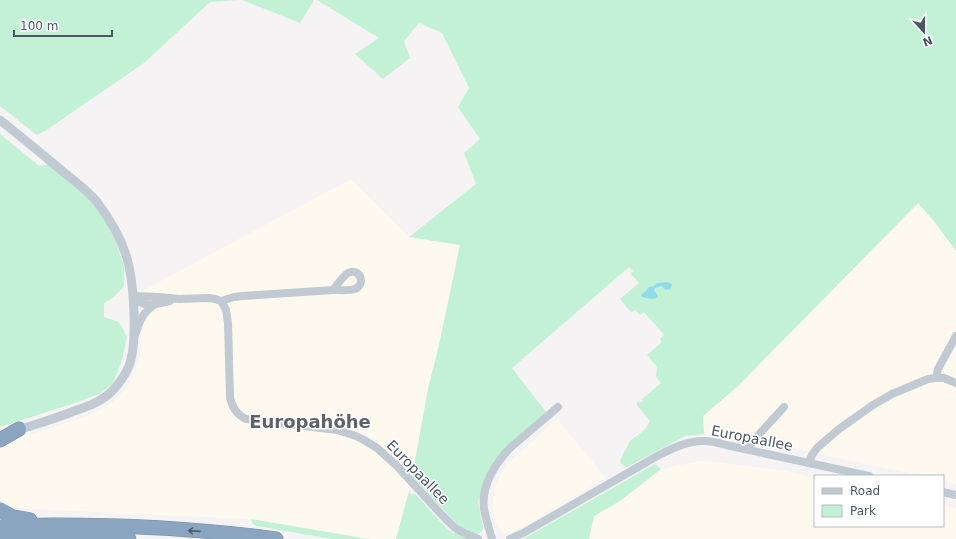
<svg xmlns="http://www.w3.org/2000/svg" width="956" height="539" font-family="'DejaVu Sans',sans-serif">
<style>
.commercial{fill:#fdf9ef}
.green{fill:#c3f1d5}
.water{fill:#90daee}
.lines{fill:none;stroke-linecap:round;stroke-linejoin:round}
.motorway-casing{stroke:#7690ad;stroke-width:15}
.minor{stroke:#c1cad2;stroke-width:8}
.tertiary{stroke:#c1cad2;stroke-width:9}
.motorway{stroke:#8ba5c1;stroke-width:14}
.oneway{stroke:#505e6b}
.labels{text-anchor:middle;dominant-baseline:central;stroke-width:3;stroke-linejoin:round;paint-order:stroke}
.street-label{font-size:14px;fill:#4a5661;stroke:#fff}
.district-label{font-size:18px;font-weight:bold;fill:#5f6368;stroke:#fff}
</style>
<rect width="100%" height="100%" fill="#f5f3f3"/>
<!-- commercial -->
<g class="commercial">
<polygon points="351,179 409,237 460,245 439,345 428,389 409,491 396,539 369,539 246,519 225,518 11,508 0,497 0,447 7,442 16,438 52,428 95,413 113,402 128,386 136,371 140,357 142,341 144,290"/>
<polygon points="918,203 937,225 956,251 956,484 943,481 943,476 921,476 759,441 704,434 703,416 738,386"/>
<polygon points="557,419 606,478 527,525 509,534 502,532 496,523 493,512 493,498 495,487 502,472 510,461"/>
<polygon points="700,461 714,462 782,470 815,478 815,526 943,526 943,505 956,508 956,539 589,539 594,516 620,500 661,469"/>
</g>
<!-- green -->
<g class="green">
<polygon points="0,0 240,0 210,2 144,63 45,131 37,135 0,106"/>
<polygon points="242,0 314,0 300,23"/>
<path d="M317,0H956V251L937,225L918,203L738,386L703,416L704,434L685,436L627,467C616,464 622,456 626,449C627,447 628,444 630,441C634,437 640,434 645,429C647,427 648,424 650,421L636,404L639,401L640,403L643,401L642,399L661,383L656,377L657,367L647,355L662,342L660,339L664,335L644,312L640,315L635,310L631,312L620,299L639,283L631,274L633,271L629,267L512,368L546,412L507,446L491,466L478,502L483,527L482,531L479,533L476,534L470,539H396L409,491L411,494H415L447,529L454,534L456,523L412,477L428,389L439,345L460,245L409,237L476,184L464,153L480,139L458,107L469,88L442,33L419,23L404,41L410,58L383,79L355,54L379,38Z"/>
<polygon points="0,134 39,166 49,164 87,197 103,217 116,242 124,267 124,286 114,297 104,303 104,317 119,322 127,337 122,360 113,383 101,393 78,402 0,427"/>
<polygon points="655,464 661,469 620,501 594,516 589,539 523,539"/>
<polygon points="251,519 369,539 332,539 257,526 253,524"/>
</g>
<!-- water -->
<path class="water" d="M667,282L672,284V286L670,289L666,290L661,286L655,288L654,290L658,296L657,298C653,300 644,298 641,296L642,294L646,291L649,287L654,286L657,283Z"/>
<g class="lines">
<!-- motorway casing -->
<g class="motorway-casing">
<g id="motorway">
<polyline points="0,440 19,429"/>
<polyline points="0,510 13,517 30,520"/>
<path d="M0,527C18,526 36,525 55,525C128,525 203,529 276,539"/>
<polyline points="0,539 81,537 129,539"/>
</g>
</g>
<!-- minor -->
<g class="minor">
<path d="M133,296L159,297L179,299L209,298L215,299L221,301L224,306L226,310L228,323L230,398C233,408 236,414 246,419L337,430L356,436L364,440L377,448L397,466L440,513L455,528L466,534L478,539"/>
<path d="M133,296C142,309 157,304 170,301"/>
<path d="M221,301L234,297L243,296L333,290C337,285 342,277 348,273C359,267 367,284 355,289C349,291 340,290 333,290"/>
<path d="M135,335C140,321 142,313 155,304"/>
<polyline points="936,378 938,369 956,336"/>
<polyline points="748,449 753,441 784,407"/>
<polyline points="809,463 812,455 817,448 839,429 873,405 892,394 928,379 936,378 944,378 956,383"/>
<polyline points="943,492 956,495"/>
<path d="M492,539C489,529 486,519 484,509C481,486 495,464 510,448L558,407"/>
<path d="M510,539L525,532L659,455C673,448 687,441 704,441C711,441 719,443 726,445L869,476"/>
</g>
<!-- tertiary -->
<path class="tertiary" d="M0,120C20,136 41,153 61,170C73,180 87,190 97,202C109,218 120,236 126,255C134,280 138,342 129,366C125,375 119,384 112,391C100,403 85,407 69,413C51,420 33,425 15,431"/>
<!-- motorway -->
<use href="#motorway" class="motorway"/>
</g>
<!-- one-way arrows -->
<defs><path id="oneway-shaft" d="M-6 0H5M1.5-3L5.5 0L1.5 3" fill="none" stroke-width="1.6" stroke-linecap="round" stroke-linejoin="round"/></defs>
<use class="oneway" href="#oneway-shaft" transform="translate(194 531) rotate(-176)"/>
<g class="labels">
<!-- street labels -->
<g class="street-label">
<text transform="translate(752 438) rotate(11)">Europaallee</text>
<text transform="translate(418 472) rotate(46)">Europaallee</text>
</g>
<!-- district labels -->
<g class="district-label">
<text x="310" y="421">Europahöhe</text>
</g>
</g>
<!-- legend -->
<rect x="814" y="475" width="130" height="52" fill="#ffffff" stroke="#b7bbc0"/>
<rect x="822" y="488" width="20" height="6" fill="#c1cad2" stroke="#b7bbc0"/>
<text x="850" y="495" font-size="12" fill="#4a5661">Road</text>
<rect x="822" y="505" width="20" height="12" fill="#c3f1d5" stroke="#b7bbc0"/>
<text x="850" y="515" font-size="12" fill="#4a5661">Park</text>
<!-- north arrow -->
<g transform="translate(924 32) rotate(159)" stroke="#ffffff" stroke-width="3" paint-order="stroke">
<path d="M0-3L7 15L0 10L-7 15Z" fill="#4a5661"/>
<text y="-6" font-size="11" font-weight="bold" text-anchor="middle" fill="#4a5661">N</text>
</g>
<!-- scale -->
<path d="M14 30v6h98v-6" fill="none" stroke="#4a5661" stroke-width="2"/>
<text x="20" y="30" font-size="12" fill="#4a5661" stroke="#ffffff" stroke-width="3" paint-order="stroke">100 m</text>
</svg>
